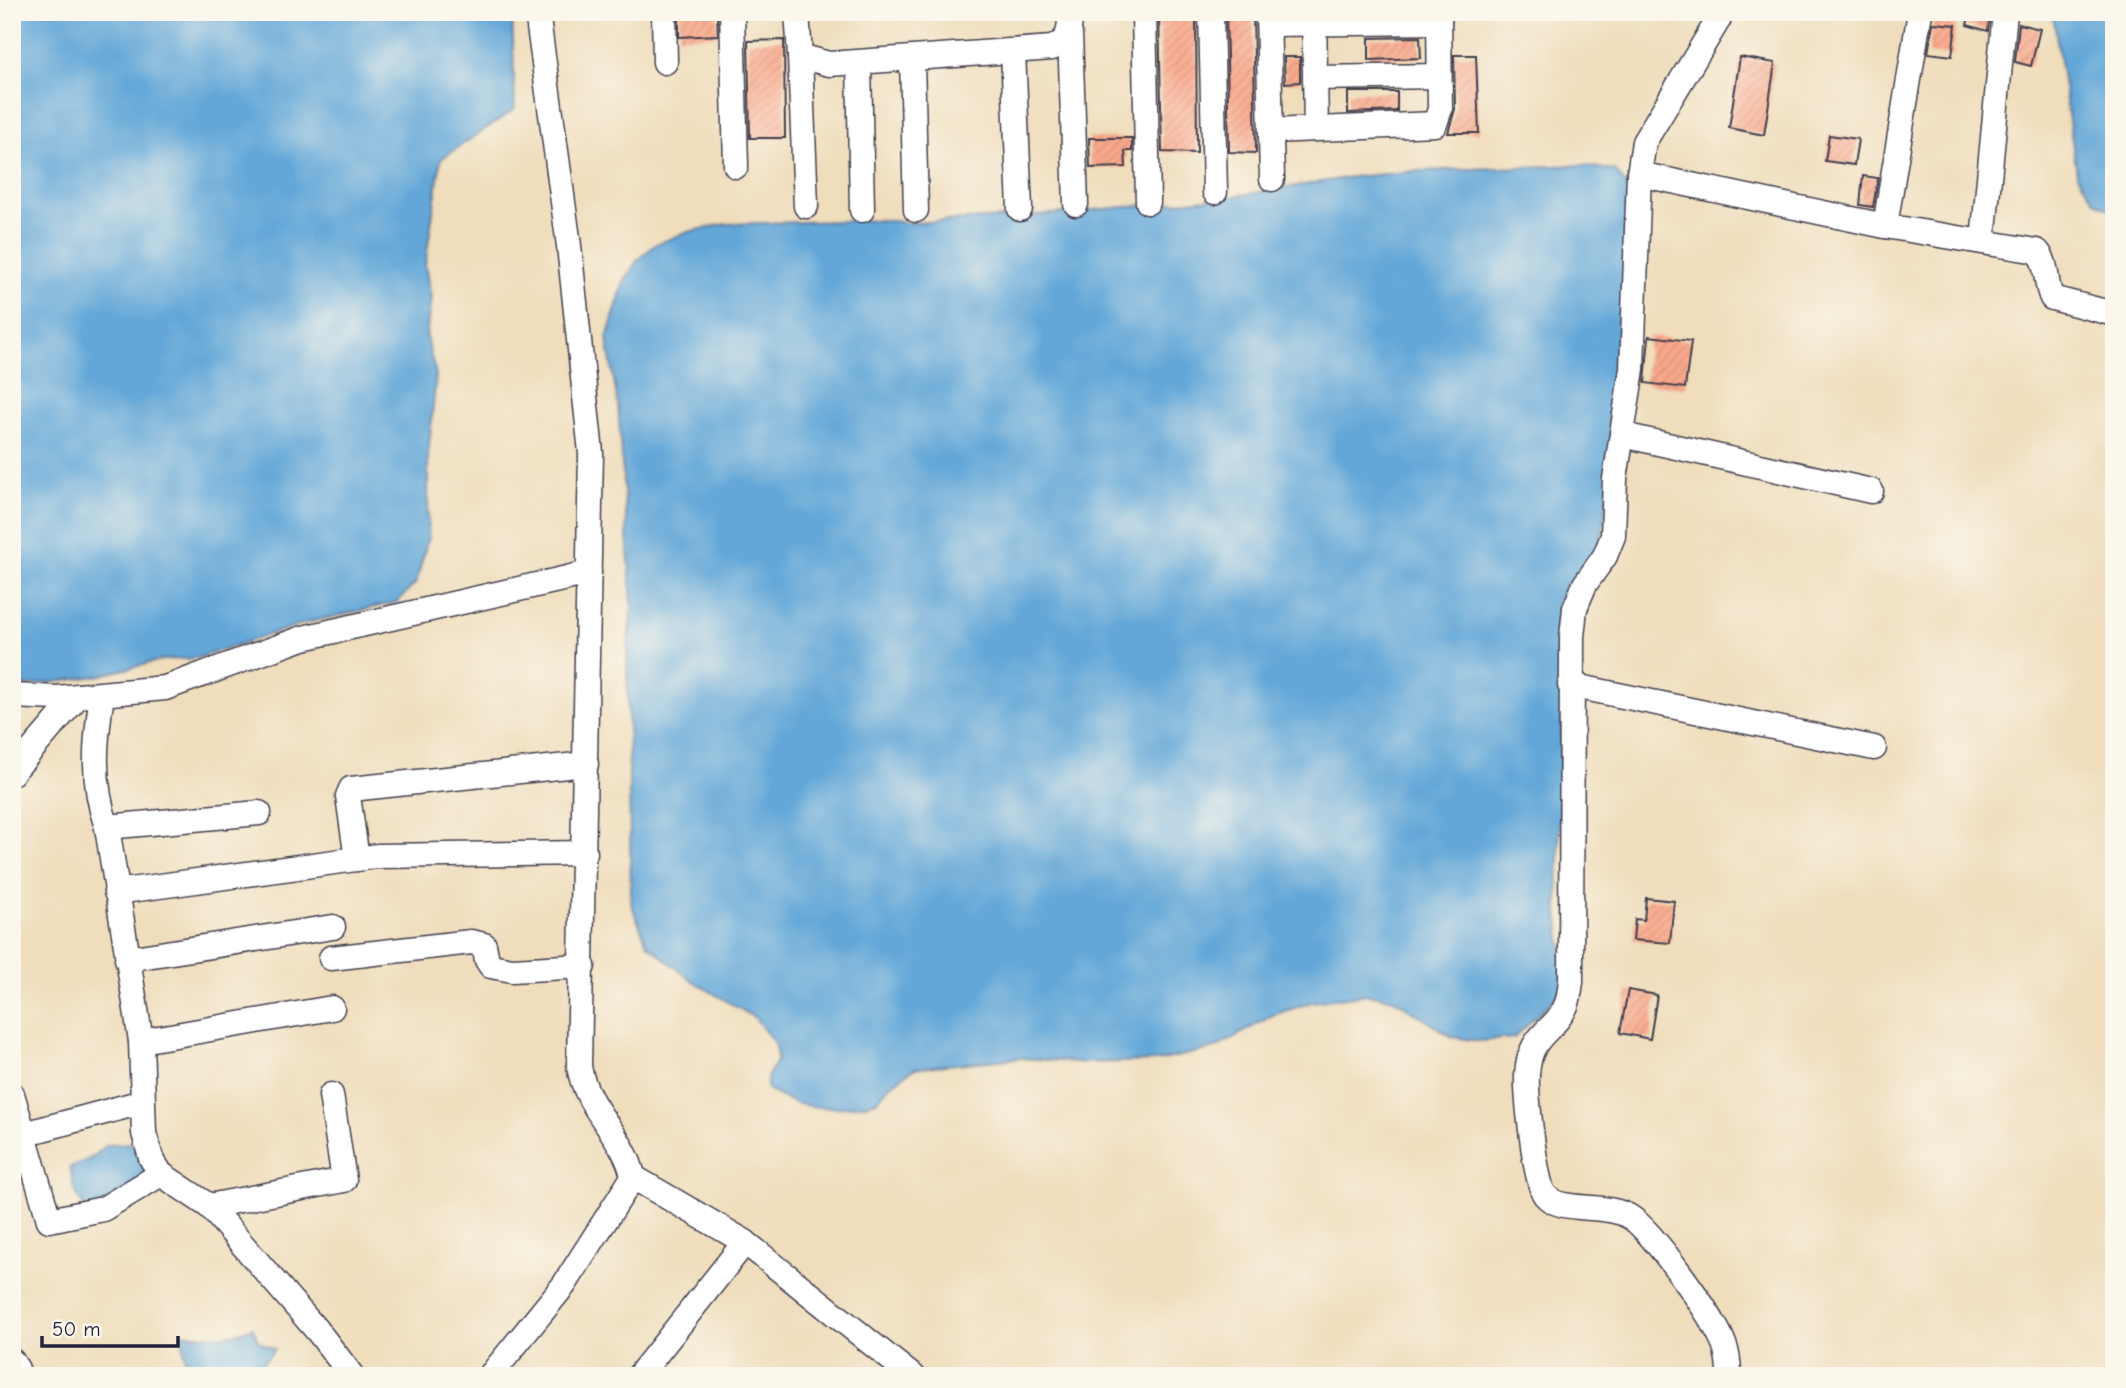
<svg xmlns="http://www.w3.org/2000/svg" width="2126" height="1388" font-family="'Comic Neue',sans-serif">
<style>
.water{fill:#63a7d8;stroke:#42648a;stroke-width:2}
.building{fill:url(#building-hatch)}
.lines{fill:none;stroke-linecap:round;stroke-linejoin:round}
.minor-casing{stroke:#413e4e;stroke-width:27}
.minor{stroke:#fff;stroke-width:24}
</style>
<defs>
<pattern id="building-hatch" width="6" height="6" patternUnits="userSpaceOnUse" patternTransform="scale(1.75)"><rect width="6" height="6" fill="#faa98b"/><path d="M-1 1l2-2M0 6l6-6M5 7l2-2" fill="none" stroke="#d69179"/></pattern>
</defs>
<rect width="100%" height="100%" fill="#fbf7ec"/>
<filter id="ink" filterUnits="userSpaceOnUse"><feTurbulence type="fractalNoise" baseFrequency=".0143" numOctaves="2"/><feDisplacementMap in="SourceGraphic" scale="14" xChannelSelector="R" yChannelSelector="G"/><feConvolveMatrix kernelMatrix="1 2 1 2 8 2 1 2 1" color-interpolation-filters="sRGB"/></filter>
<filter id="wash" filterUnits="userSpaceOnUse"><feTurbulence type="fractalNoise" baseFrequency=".00686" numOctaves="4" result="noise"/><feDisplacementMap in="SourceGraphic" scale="28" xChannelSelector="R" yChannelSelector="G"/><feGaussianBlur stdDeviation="1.57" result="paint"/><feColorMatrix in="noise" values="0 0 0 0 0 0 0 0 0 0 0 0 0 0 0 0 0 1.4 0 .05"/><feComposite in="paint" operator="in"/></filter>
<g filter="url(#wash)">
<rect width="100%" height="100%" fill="#efddbb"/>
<!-- water -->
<g class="water">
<polygon points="12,12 512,12 515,109 441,159 425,265 431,298 426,337 436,375 428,457 428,538 416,583 397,602 302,624 197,658 162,660 97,676 26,686 12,682"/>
<polygon points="2047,12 2114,12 2114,212 2095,201 2077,174 2054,21"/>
<path d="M1583,165L1615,171L1631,191L1627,348L1601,543L1579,571L1570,592L1562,693L1558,911L1565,975L1558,995L1514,1038L1478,1041L1452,1037L1394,999L1367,994L1312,1002L1273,1015L1216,1048L1158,1061L1089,1063L1020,1058L915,1068L888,1087L877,1101C839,1111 800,1112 767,1089V1078L777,1059L775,1044L755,1018L691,980L647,944L631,903L627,655L632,604L618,405L607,338L624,282L637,261L656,244L688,232L725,224L884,220L908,223L1021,217L1229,197L1352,177L1416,171Z"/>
<polygon points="132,1143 147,1162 149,1189 85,1209 74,1189 70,1167 90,1159 107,1145"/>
<path d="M253,1327L258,1341L275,1349L251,1376H187L182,1333C208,1337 229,1338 253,1327Z"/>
</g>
<g id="blocks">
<!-- building -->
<g class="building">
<polygon points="679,12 717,12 718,35 679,37"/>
<polygon points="1159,12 1196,12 1197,153 1162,152"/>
<polygon points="1226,12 1253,12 1256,153 1229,152"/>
<polygon points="1970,12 1990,12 1988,31 1967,25"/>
<polygon points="1933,23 1956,25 1952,56 1928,53"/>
<polygon points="2019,24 2040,29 2031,66 2015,62"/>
<polygon points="1420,37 1421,58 1369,60 1369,38"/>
<polygon points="784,40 785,138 750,138 748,41"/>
<polygon points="1454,55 1476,55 1479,133 1448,133 1455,109"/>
<polygon points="1284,57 1300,57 1300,82 1285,83"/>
<polygon points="1740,57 1775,63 1764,135 1729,128"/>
<polygon points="1348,92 1397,92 1397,111 1348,113"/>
<polygon points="1829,135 1858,139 1854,165 1825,161"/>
<polygon points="1089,138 1132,138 1132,151 1125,151 1126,167 1090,168"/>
<polygon points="1863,176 1878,178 1873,207 1860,205"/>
<polygon points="1649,336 1691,341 1685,388 1645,383"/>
<polygon points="1646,898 1674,901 1670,943 1633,940 1635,919 1644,920"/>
<polygon points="1628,990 1657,995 1650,1039 1620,1033"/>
</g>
</g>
</g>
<g filter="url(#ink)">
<use href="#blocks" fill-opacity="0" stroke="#413e4e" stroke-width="2"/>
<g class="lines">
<!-- minor casing -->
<g class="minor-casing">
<g id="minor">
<polyline points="664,12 665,62"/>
<polyline points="732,12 736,166"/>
<path d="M797,12L800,56L829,64L1052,48C1070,40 1070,31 1070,12"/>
<polyline points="1144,12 1148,202"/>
<polyline points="1211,12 1215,192"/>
<polyline points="1268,12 1272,179"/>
<polyline points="1314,12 1316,128"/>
<path d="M1723,12L1644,142L1639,174L1632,369L1615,479L1613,536L1605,556L1585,584L1575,608L1572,637L1571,982C1570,989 1569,997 1567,1003C1557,1032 1529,1031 1527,1075C1526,1093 1535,1183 1545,1195C1560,1214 1606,1202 1630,1217C1652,1230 1715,1319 1724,1344C1728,1354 1729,1366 1729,1376"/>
<polyline points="1269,24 1439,22"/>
<polyline points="1070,34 1076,204"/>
<polyline points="1013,52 1020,209"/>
<polyline points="800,56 806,206"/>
<polyline points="912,59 916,210"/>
<polyline points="859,63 862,210"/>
<polyline points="1315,78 1439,76"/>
<polyline points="1271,131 1435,124 1440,109 1439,12"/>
<path d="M1639,174L1885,226L2037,251C2049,264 2044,282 2052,298L2114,314"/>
<polyline points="1885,226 1920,12"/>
<polyline points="1983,241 2005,12"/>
<polyline points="1623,435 1871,491"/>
<polyline points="1570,685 1874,748"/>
<path d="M102,695C95,741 91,782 107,827L141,1041L144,1133L151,1158L161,1174L209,1206L320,1334L352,1376"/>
<polyline points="12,696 57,698 165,688 303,638 589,573"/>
<polyline points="12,773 78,696"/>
<polyline points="107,827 259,813"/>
<polyline points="357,859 348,796 351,789 586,764"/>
<polyline points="116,892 378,856 585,853"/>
<polyline points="331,958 471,942 484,945 487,960 491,966 512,970 583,966"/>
<polyline points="127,959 333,927"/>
<polyline points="141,1041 332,1008"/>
<polyline points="12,1094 49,1220 103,1209 161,1174"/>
<polyline points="24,1134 142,1102"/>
<polyline points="633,1177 745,1242 912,1376"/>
<polyline points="209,1206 344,1180 331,1095"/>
<polyline points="12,1361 17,1369"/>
<path d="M490,1376L564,1285L633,1177C626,1137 586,1111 579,1066L591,453L569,246L537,12"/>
<polyline points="639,1376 745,1242"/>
</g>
</g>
<!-- minor -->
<use href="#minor" class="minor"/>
</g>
</g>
<!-- margin -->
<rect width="2126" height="1388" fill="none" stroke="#fbf7ec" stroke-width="42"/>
<!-- scale -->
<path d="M42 1336v10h136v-10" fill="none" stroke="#22223b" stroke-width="3.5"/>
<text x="52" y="1336" font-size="21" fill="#22223b" stroke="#fbf7ec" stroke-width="5" paint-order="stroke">50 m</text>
</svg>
